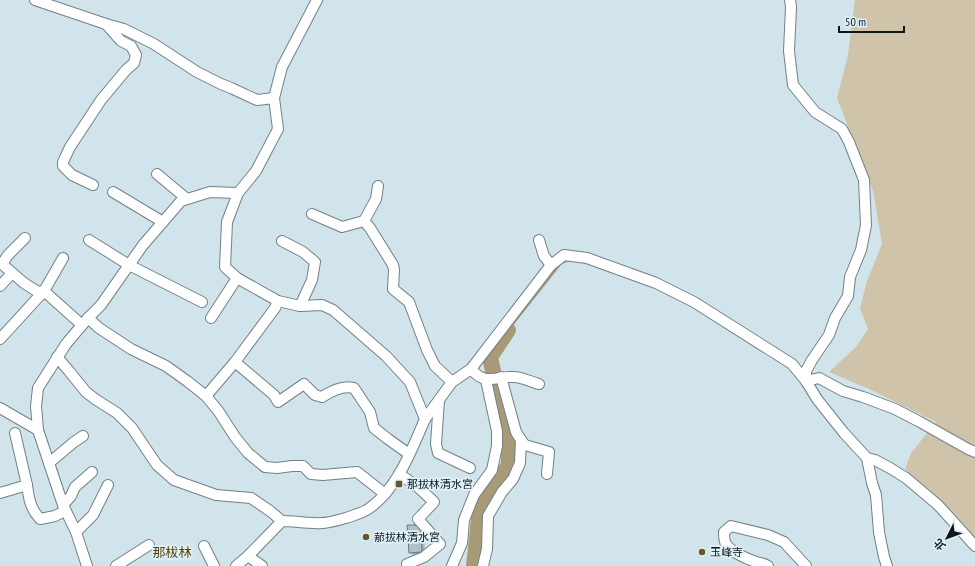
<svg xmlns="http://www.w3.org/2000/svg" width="975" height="566" font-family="'PT Sans Narrow','Noto Sans TC',sans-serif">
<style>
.green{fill:#cfc4a9}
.shadow{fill:#0003}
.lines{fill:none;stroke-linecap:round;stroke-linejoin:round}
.stream{stroke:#a99a77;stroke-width:2.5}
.river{stroke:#a99a77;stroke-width:16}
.building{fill:#b0c1c8;stroke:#67777d}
.minor-casing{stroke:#718087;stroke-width:12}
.minor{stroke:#fff;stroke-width:10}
.poi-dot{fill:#6a5625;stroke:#dff1f8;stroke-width:1.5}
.labels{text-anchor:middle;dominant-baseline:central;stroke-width:3.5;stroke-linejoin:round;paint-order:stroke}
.poi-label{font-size:11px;fill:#0f1618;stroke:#dff1f8;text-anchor:start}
.quarter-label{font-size:13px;fill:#554000;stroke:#dff1f8}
</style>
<rect width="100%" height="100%" fill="#d2e4eb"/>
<!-- green -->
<polygon class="green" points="855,0 975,0 975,539 955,515 925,489 905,469 911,453 936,422 869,389 829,372 856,347 868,329 860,308 867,281 882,244 873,191 837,98 848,55"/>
<!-- shadow -->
<polygon class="shadow" points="421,526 424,529 425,555 413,555 410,552"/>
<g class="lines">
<!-- stream -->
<polyline class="stream" points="508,330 561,263 571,259"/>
<!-- river -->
<g class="river">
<polyline points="493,371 490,357 508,330"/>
<polyline points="474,566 480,510 509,465 509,439 497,385"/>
</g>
</g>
<!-- building -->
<polygon class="building" points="407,525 421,525 422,552 409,553"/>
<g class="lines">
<!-- minor casing -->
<g class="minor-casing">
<g id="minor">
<polyline points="35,0 106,24 124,29 154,44 197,72 221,84 231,88 257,100 274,98"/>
<polyline points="790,0 791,7 789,51 793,85 815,112 842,129 849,142 864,180 866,225 861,250 850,277 848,296 835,318 829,335 812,360 806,371 806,381 819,378 843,391 863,397 895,409 920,422 968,449 975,452"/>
<polyline points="157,174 187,199"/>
<polyline points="93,185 72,175 63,166 63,162 70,147 101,100 126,70 134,63 136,55 131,46 121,41 106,24"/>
<polyline points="113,192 163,222"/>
<polyline points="312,214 342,227 364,221 370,228 393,265 394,270 393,289 409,302 427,350 435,366 452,382"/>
<polyline points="364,221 376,199 378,186"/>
<polyline points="25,238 8,255 2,264 24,283 38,292 44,291 82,325"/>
<polyline points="89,240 129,265 202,302"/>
<polyline points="539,240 544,256 551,265"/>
<polyline points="282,241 303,252 315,262 312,280 300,306"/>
<polyline points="0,286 12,273"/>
<polyline points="88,318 99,328 131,349 166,366 187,381 206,396 219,412 235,437 248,453 265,467 277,468 292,466 303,466 311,474 323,475 357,472 385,494"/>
<polyline points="211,318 237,278"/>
<polyline points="0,339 44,291 63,258"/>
<polyline points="57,357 69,371 86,392 95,399 117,413 132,428 157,465 174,480 216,495 251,498 270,511 282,521"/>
<path d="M235,362L274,395L278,402L304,384L315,395L322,397C331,391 343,385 354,388L370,412L374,428L388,439L409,454"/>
<path d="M471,369C485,386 496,376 514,377C522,377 531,382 539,384"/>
<polyline points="501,377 516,432 521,440 525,445 549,452 547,474"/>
<polyline points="206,396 235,362 275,308 278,301"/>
<polyline points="439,400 436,444 438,453 470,468"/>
<polyline points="0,408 38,430"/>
<polyline points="425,419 452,382 471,369 551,265 564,255 587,258 656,283 694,302 792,364 806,381 817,399 844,433 867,458 872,483 876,495 879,532 884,557 887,566"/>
<polyline points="15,433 27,485"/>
<polyline points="867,458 875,460 890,468 906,478 938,505 975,546"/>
<polyline points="49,463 74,442 83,436"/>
<polyline points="399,474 418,487 434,502 418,519 440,544 424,557 407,564 407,566"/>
<path d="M0,493L7,491L27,485C29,499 30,508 40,519L55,516L65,511"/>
<polyline points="63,505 71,496 75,487 92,472"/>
<polyline points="76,532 93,515 108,485"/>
<polyline points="204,546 214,566"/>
<polyline points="248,556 262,566"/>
<polyline points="87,566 76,532 63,505 38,430 36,406 38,388 66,344 88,318 101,305 143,245 181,201 210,192 238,193"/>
<polyline points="116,566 149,545"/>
<path d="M236,566L248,556L282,521C295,521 308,524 322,523C329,523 338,520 346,518C354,515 364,513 371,507C398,487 412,449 425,419L410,382L386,356L333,310L322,305L300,306L278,301L237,278L225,267L227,222L238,193L256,171L278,129L274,98L282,67L317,0"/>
<polyline points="452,566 462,543 464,520 474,495 492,470 497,446 497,431 486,380"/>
<polyline points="483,566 487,549 488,516 502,492 513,479 520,463 521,440"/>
<path d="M768,566C764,563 760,563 756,562C747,559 731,552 726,544C724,541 724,536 724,532L731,526L768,535L784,542L806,566"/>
</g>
</g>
<!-- minor -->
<use href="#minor" class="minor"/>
</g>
<!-- markers -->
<g class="poi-dot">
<rect x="395" y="480" width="8" height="8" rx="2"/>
<circle cx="366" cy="537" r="4"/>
<circle cx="702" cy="552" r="4"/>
</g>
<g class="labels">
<!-- poi labels -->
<g class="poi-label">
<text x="407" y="484">那拔林清水宮</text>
<text x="374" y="537">𦰡拔林清水宮</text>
<text x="710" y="552">玉峰寺</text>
</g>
<!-- quarter labels -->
<g class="quarter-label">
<text x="172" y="552">那柭林</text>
</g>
</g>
<!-- north arrow -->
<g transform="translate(947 538) rotate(228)" stroke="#dff1f8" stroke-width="3" paint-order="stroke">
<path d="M0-3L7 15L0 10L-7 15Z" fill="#0f1618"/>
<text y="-6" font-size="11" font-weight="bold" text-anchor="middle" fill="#0f1618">北</text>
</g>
<!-- scale -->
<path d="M839 26v6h65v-6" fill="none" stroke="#0f1618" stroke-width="2"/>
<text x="845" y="26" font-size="12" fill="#0f1618" stroke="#dff1f8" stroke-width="3" paint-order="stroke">50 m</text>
</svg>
